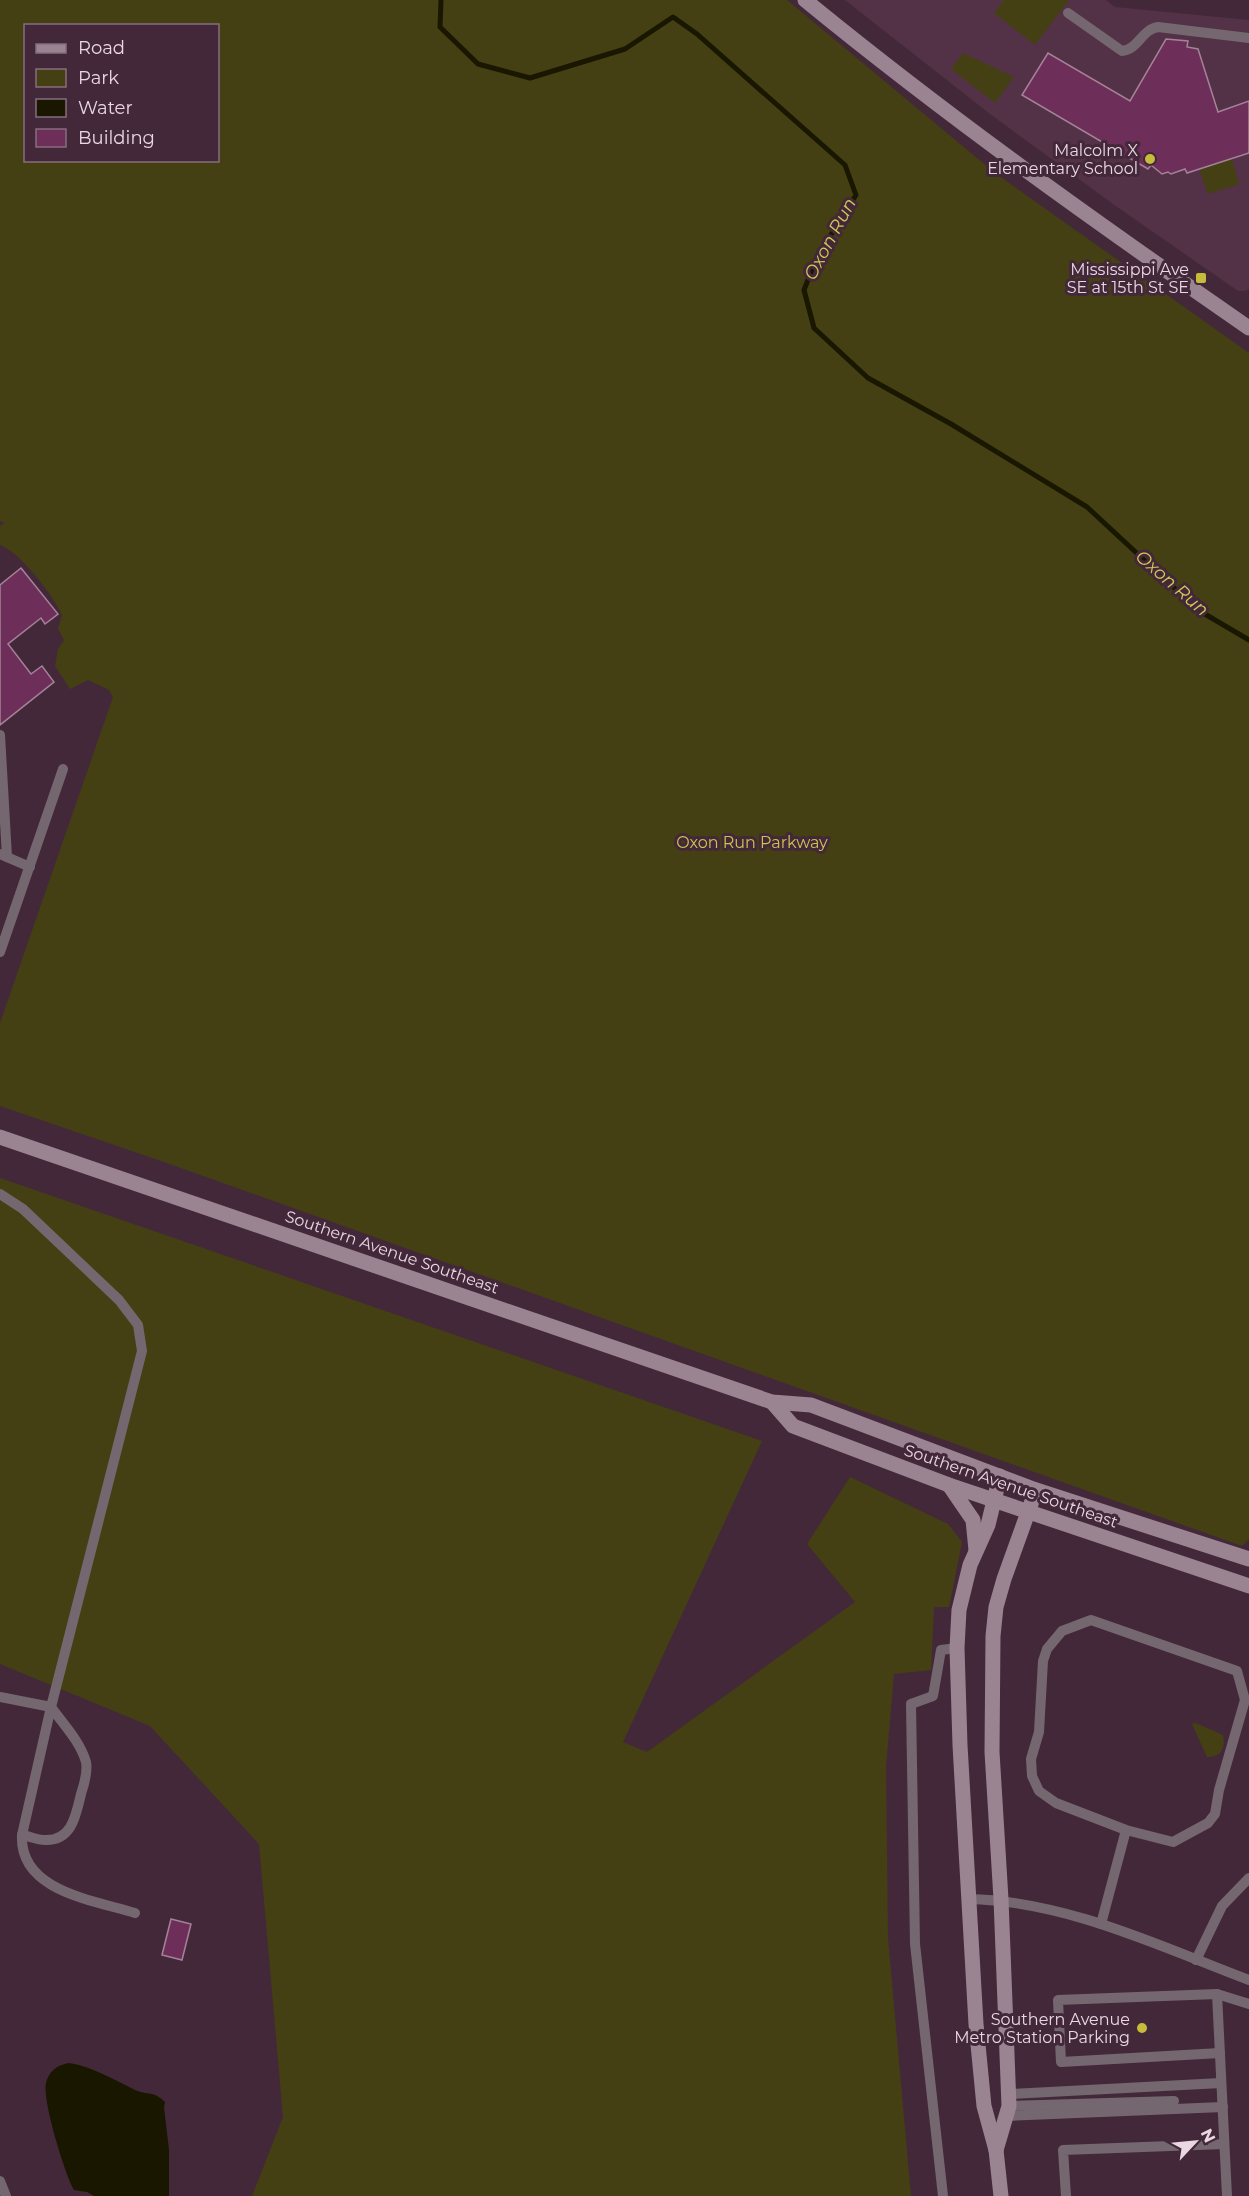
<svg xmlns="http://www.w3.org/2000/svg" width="1249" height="2196" font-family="Montserrat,sans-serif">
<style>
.built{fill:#533247}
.green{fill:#444013;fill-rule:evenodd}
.water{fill:#191700}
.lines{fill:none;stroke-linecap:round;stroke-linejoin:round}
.stream{stroke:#191700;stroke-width:5}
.building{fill:#6e2e5a;stroke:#a48397;stroke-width:1.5}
.lane{stroke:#756770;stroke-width:10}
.secondary{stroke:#9b8492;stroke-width:15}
.poi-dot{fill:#c7bb3c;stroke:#43283a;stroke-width:2}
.labels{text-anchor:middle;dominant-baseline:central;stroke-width:6;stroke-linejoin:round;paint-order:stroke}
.poi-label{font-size:16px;fill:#ead7e2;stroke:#43283a;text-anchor:end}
.park-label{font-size:16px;fill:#cdc34f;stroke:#43283a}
.street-label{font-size:16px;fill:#ead7e2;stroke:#43283a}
.water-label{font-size:18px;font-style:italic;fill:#d2c854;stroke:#43283a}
</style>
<rect width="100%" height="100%" fill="#43283a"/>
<!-- built -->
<polygon class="built" points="845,0 1106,0 1115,7 1249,20 1249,289 1245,291 1238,291 1113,204 990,114"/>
<!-- green -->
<g class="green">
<path d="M0,0H787L995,173L1249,353V1539L1242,1546L164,1162L0,1106V1023L113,697L109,690L88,680L70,689L55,666L58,649L64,640L58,629L62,615C53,595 20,552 0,545V526L5,523L0,521ZM26,26H218V160H26Z"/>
<polygon points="1004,0 1069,0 1035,45 994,13"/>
<polygon points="963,53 1014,77 995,103 951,69"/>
<polygon points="1232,159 1239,184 1208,194 1199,169"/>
<polygon points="0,1178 762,1441 623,1742 647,1752 855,1602 807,1544 850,1477 948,1524 962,1542 949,1607 934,1607 931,1670 894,1674 886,1767 888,1938 911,2196 252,2196 283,2117 259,1844 150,1726 0,1664"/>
<path d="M1196,1723L1223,1735C1226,1748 1221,1757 1207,1757L1192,1724Z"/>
</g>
<!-- water -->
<path class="water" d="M69,2063C93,2067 113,2079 135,2090C149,2096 153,2090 165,2102L164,2107L169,2150V2196H94L87,2192L74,2190C65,2174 42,2100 46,2083C49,2071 57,2065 69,2063Z"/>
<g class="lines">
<!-- stream -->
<polyline class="stream" points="441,0 440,27 478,64 530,78 625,49 673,17 697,34 845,165 856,195 817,257 804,290 814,328 868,378 951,424 1087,507 1198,610 1249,640"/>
</g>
<!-- building -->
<g class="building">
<polygon points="1166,39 1188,41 1187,47 1198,49 1218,112 1249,101 1249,153 1187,173 1185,169 1171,174 1168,172 1162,174 1151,165 1148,169 1022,95 1048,53 1130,101"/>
<polygon points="21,568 58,614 45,624 41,618 8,644 31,674 42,666 54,682 0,725 0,585"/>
<polygon points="171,1919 191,1924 182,1960 162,1955"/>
</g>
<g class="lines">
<!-- lane -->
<g class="lane">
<path d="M1068,13L1122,51C1139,49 1141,30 1158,27L1249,38"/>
<polyline points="0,735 7,857"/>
<polyline points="0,854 30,867"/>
<polyline points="0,952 63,769"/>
<path d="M0,1194L23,1209L119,1300L138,1325L142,1351L51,1707C63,1724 80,1741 86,1762C88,1772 84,1785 81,1794C76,1815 72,1841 45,1840C37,1840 29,1836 22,1835"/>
<path d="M0,1697L51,1707L22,1835C19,1891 93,1900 135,1913"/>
<path d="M969,1899C1066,1901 1159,1946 1249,1980"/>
<polyline points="1101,1924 1126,1830 1056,1803 1039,1791 1032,1776 1031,1759 1039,1732 1043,1661 1047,1649 1062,1631 1091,1620 1237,1671 1245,1700 1219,1790 1215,1814 1208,1823 1173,1842 1126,1830"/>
<polyline points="1196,1960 1222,1906 1249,1878"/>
<polyline points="1217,1994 1227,2196"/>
<polyline points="1220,2053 1061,2062 1058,2000 1217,1994 1249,2004"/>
<polyline points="1009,2094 1221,2083"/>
<polyline points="1009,2106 1174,2101"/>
<polyline points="1006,2116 1223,2107"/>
<polyline points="0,2181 6,2196"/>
<polyline points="943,2196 915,1944 911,1704 933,1696 941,1650 957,1648"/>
<polyline points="1066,2196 1063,2150 1224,2144"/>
</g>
<!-- secondary -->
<g class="secondary">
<path d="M805,0C948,117 1097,223 1249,328"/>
<polyline points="0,1137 772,1402 811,1405 1036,1490 1249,1559"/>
<polyline points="772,1402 793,1426 949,1485 1249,1586"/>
<polyline points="1000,1476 988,1525 970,1565 959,1610 957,1648 960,1745 976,2024 984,2106 996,2150 1001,2196"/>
<polyline points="949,1485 973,1520 976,1550"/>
<polyline points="996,2150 1009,2106 1001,1899 992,1752 993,1636 996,1607 1004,1579 1036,1490"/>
</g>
</g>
<!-- markers -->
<g class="poi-dot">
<circle cx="1150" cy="159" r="6"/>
<rect x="1195" y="272" width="12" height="12" rx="3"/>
<circle cx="1142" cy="2028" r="6"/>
</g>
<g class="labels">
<!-- poi labels -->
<g class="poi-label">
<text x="1138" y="150">Malcolm X<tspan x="1138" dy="18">Elementary School</tspan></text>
<text x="1189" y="269">Mississippi Ave<tspan x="1189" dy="18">SE at 15th St SE</tspan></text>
<text x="1130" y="2019">Southern Avenue<tspan x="1130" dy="18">Metro Station Parking</tspan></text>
</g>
<!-- park labels -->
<g class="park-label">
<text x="752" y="842">Oxon Run Parkway</text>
</g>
<!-- street labels -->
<g class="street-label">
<text transform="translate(392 1252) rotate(19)">Southern Avenue Southeast</text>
<text transform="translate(1011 1486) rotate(19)">Southern Avenue Southeast</text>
</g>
<!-- water labels -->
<g class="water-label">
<text transform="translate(830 239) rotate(-62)">Oxon Run</text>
<text transform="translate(1172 583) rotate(41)">Oxon Run</text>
</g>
</g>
<!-- legend -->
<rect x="24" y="24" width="195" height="138" fill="#43283a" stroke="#866e7d" stroke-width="1.5"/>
<rect x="36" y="44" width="30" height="9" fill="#9b8492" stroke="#866e7d" stroke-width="1.5"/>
<text x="78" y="54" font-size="18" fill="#ead7e2">Road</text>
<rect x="36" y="69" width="30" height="18" fill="#444013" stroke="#866e7d" stroke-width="1.5"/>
<text x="78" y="84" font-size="18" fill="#ead7e2">Park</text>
<rect x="36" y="99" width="30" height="18" fill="#191700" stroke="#866e7d" stroke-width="1.5"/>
<text x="78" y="114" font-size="18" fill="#ead7e2">Water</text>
<rect x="36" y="129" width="30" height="18" fill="#6e2e5a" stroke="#866e7d" stroke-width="1.5"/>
<text x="78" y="144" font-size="18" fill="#ead7e2">Building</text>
<!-- north arrow -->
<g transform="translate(1195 2142) rotate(64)" stroke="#43283a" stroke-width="4.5" paint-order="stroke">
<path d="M0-4.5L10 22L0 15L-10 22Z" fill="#ead7e2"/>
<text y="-9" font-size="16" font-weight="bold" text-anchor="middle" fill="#ead7e2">N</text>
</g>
</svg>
